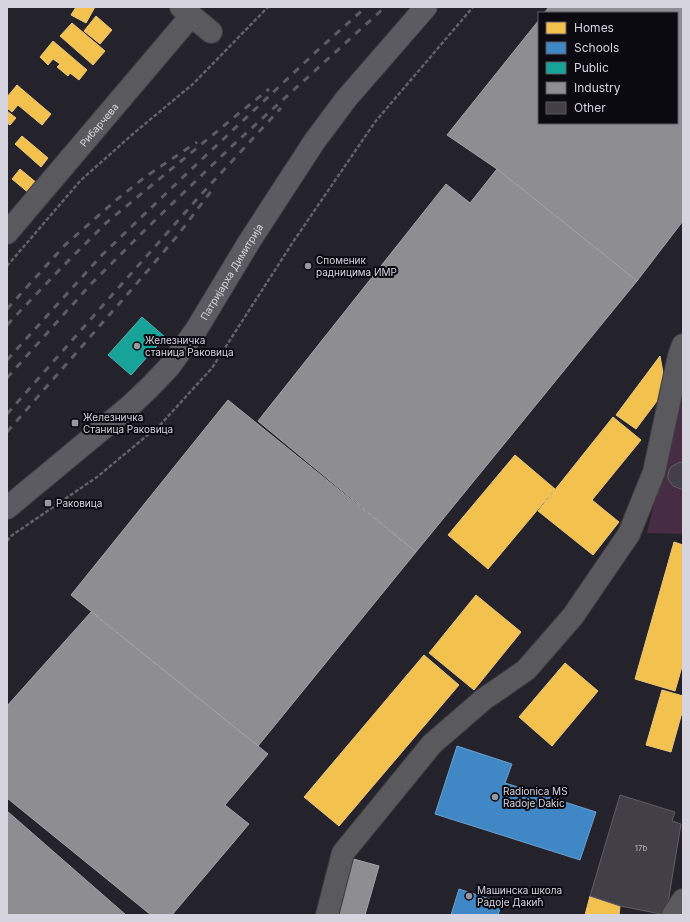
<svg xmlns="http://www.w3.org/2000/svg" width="690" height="922" font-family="Inter,sans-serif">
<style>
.green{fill:#472d44}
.homes{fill:#f2c14e;stroke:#eac77a}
.schools{fill:#3f88c5;stroke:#6c9fcd}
.public{fill:#17a398;stroke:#50b2ad}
.industry{fill:#8d8d92;stroke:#a3a3a9}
.building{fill:#433f46;stroke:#605d64}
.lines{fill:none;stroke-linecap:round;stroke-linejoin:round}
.minor-casing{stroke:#3e3c42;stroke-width:24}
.major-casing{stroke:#3e3c42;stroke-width:24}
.path{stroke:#626266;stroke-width:2.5;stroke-dasharray:4 2;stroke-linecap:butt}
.minor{stroke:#5a595e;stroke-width:22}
.major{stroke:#5b5b61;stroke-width:22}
.rail{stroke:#5c5c61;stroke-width:3;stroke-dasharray:7 7;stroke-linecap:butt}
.poi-dot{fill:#9896a0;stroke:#0b0a10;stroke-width:1.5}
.labels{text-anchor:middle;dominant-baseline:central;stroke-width:4;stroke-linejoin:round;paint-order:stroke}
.number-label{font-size:8px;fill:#b1b0b9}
.street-label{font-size:10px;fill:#d6d5df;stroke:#0b0a10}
.poi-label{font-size:10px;fill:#d6d5df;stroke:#0b0a10;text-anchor:start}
</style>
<rect width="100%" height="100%" fill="#24222a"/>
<!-- green -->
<polygon class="green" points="683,395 683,534 647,533 672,430"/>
<!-- homes -->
<g class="homes">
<polygon points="76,7 95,7 86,23 71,15"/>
<polygon points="96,16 112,30 100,44 84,31"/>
<polygon points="72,23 105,51 93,65 60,36"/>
<polygon points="53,41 87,70 79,80 70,73 68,76 57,67 60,64 53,59 48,65 40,57"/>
<polygon points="17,85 51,114 42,125 18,105 12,112 7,108 7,97"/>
<polygon points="7,111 16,118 10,125 7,123"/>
<polygon points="22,136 48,158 41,167 15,144"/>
<polygon points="20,169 38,184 30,194 12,179"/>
<polygon points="660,356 666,389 636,429 616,415"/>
<polygon points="613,417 641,440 592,500 619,522 593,555 538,511"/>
<polygon points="515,455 555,489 488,569 448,535"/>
<polygon points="674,542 683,545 683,663 675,691 635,679"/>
<polygon points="476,595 521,632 474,690 429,653"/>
<polygon points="424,655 459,685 339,826 304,797"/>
<polygon points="565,663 598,691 552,746 519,717"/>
<polygon points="662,690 683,696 683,709 671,752 646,745"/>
<polygon points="590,896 620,906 619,915 585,915"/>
</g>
<!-- schools -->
<g class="schools">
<polygon points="457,746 512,764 505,783 596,812 580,860 435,814"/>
<polygon points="459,889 502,903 498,915 451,915"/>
</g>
<!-- public -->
<polygon class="public" points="142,317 165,337 131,375 108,355"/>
<!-- industry -->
<g class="industry">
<polygon points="549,7 683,7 683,221 637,281 497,169 447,135 539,20 539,123 677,123 677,13 544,13"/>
<polygon points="497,169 637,281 416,552 258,421 446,184 470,203"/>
<polygon points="228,400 416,552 258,746 71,595"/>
<polygon points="91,612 268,754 225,805 249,824 172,915 151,915 7,798 7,706"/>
<polygon points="7,811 126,915 7,915"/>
<polygon points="350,858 379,866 365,915 335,915"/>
</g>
<!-- building -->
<g class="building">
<polygon points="682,462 683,462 683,489 681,489 673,486 668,479 668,475 669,471 671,467 678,463"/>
<polygon points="620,795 675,812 672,821 681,824 666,915 620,906 590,896"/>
</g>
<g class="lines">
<!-- minor casing -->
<g class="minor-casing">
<g id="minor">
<polyline points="181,7 211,32"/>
<path id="s1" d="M7,233L191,16"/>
<polyline points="327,915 343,853 432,744 484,699 526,670 573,616 629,534 654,472 679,356 683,345"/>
<polyline points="673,915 683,900"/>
</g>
</g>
<!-- major casing -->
<g class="major-casing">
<g id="major">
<path id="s2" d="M7,508L130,406L150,387L169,367L196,330L249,242L314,142L346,99L426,7"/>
</g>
</g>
<!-- path -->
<g class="path">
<polyline points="7,266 81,180 134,133 193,84 268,7"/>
<polyline points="7,541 11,536 97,477 161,424 212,368 293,242 375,122 473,7"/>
</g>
<!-- minor -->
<use href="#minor" class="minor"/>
<!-- major -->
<use href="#major" class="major"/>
<!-- rail -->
<g class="rail">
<polyline points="7,309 65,245 115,201 145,177 197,142"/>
<polyline points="7,325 61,268 106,223 232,119 269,89"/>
<polyline points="7,360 102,255 181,179 319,49 366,7"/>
<polyline points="7,378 90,285 147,228 232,146 385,7"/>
<polyline points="7,414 197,199 281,108"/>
<polyline points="7,432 132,289 178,235 215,186"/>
</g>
</g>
<!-- markers -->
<g class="poi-dot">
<circle cx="308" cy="266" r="4"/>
<circle cx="137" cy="346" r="4"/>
<rect x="71" y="419" width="8" height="8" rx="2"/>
<rect x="44" y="499" width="8" height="8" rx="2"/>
<circle cx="495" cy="797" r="4"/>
<circle cx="469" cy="896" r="4"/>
</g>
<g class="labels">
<!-- number labels -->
<g class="number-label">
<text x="641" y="848">17b</text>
</g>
<!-- street labels -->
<g class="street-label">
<text stroke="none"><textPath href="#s1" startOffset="142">Рибарчева</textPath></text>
<text stroke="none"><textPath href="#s2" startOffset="329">Патријарха Димитрија</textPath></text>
</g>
<!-- poi labels -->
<g class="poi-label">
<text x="316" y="260">Споменик<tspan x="316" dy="12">радницима ИМР</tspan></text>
<text x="145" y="340">Железничка<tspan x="145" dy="12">станица Раковица</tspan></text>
<text x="83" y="417">Железничка<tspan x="83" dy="12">Станица Раковица</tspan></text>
<text x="56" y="503">Раковица</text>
<text x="503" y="791">Radionica MS<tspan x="503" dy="12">Radoje Dakic</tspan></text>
<text x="477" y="890">Машинска школа<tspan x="477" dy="12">Радоје Дакић</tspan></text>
</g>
</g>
<!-- border -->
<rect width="690" height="922" fill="none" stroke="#d6d5df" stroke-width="16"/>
<!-- legend -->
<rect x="538" y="12" width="140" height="112" fill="#0b0a10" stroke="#5c5b63"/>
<rect x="546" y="22" width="20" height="12" fill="#f2c14e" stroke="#5c5b63"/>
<text x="574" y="32" font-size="12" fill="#d6d5df">Homes</text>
<rect x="546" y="42" width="20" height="12" fill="#3f88c5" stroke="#5c5b63"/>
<text x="574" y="52" font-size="12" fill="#d6d5df">Schools</text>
<rect x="546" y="62" width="20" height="12" fill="#17a398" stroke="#5c5b63"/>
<text x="574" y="72" font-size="12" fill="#d6d5df">Public</text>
<rect x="546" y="82" width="20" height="12" fill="#8d8d92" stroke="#5c5b63"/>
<text x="574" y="92" font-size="12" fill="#d6d5df">Industry</text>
<rect x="546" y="102" width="20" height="12" fill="#433f46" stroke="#5c5b63"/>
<text x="574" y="112" font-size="12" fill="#d6d5df">Other</text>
</svg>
